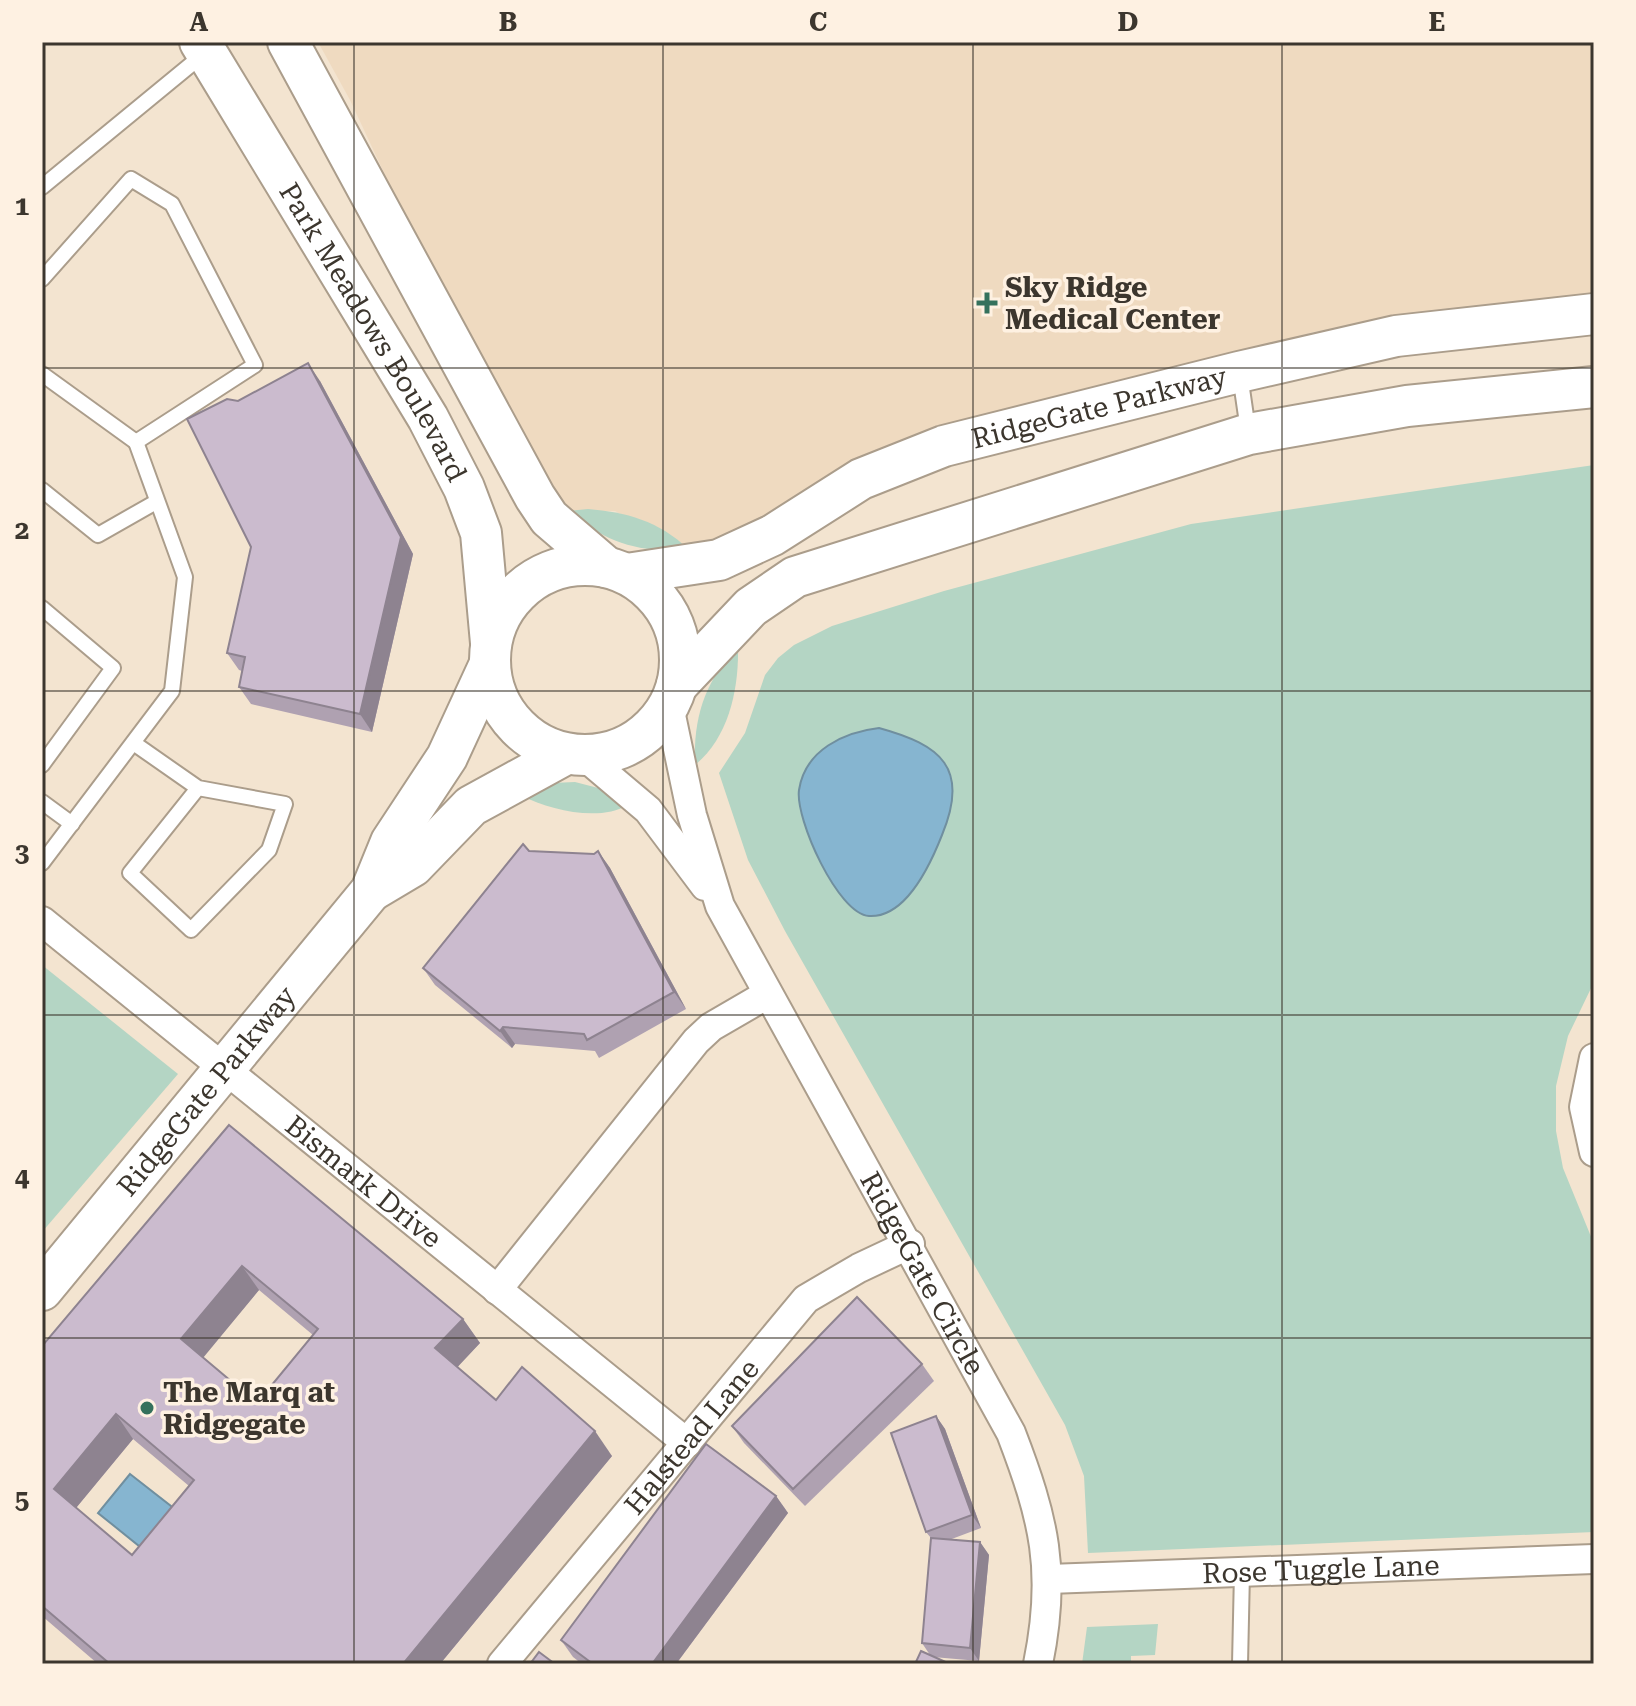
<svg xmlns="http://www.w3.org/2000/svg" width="1636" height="1706" font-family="'Roboto Serif',serif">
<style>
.built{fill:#efdac0}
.green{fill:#b4d5c4}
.water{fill:#86b5d0;stroke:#708f9f;stroke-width:2}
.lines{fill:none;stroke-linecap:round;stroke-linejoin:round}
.service-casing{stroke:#ab9d8b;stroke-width:18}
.minor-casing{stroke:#ab9d8b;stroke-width:32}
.secondary-casing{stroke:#ab9d8b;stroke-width:44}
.service{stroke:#fff;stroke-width:14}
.minor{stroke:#fff;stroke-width:28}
.secondary{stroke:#fff;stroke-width:40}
.wall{fill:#afa1b1;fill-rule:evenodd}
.shaded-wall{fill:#8e8390}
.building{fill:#cbbbce;stroke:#8e8390;stroke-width:2;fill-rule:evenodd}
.grid{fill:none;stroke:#3c362e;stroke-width:2;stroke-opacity:0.55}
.poi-dot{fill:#35715c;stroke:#fef1e2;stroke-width:3}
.labels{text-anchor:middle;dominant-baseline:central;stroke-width:7;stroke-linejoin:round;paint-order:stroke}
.poi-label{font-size:28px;font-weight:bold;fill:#3c362e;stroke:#fef1e2;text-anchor:start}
.street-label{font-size:28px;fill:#3c362e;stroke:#fef1e2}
.neatline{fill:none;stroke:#3c362e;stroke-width:3}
.grid-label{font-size:26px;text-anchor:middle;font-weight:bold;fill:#3c362e}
</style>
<rect width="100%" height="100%" fill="#f3e4d0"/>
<!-- built -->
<polygon class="built" points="318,42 1594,42 1594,295 1313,332 1173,378 739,538 688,549 615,511 568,511 550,493 450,314 350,100"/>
<!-- green -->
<g class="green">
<polygon points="1594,465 1594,982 1568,1036 1556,1086 1556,1131 1563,1168 1594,1244 1594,1532 1088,1553 1084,1476 1065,1425 785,931 748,860 719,773 745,733 765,675 778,658 794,645 832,626 944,591 1191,524"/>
<path d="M588,509C626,512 659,521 688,549C639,554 605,542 568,511Z"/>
<path d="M738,646C739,689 729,737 695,765C693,717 705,681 738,646Z"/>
<path d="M575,782L602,789L628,805C599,822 550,810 522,796L552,783Z"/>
<polygon points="42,965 178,1074 42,1232"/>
<polygon points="1158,1624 1155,1655 1131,1656 1131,1664 1082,1664 1087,1627"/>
</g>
<!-- water -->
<g class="water">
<path d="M879,728C941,745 970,768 942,835C931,863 906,918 869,916C838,914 795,819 799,790C805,750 844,732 879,728Z"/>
<polygon points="130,1474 176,1510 144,1550 98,1513"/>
</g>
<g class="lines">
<!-- service casing -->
<g class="service-casing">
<g id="service">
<polyline points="42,187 205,53"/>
<polyline points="42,279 131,179 172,204 255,365 136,442 185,577 172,691 42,863"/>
<polyline points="42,374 136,442"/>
<polyline points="1240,375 1248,430"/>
<polyline points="42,490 98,535 156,502"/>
<polyline points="42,608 113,668 42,765"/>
<polyline points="135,744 198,788 285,804 269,850 191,930 130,873 198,788"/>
<polyline points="42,802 72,824"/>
<polyline points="1240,1664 1242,1572"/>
</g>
</g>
<!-- minor casing -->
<g class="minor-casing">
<g id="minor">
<path id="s1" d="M669,706L692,815L720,906L1011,1433C1044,1519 1057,1571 1038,1664"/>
<polyline points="583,755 648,810 705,886"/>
<path id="s2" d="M42,921L687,1443"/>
<polyline points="1594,1058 1584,1107 1594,1152"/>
<polyline points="497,1290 696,1041 711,1027 766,995"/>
<path id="s3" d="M1049,1579L1594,1559"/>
<path id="s4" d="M502,1664L806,1299L859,1268L910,1244"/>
</g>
</g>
<!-- secondary casing -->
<g class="secondary-casing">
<g id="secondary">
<path id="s5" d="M200,42L428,418L464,488L481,533L491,643"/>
<polyline points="288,42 535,497 549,518 606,567"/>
<circle cx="585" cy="660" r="95"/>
<path id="s6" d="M627,574L719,560L773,535L861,479L944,446L1239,372L1396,336L1594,314"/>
<polyline points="677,685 751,607 795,577 1249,434 1407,406 1594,387"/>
<polyline points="371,891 413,866 471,806 566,754"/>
<path id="s7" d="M42,1290L371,891L391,842L447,757L489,666"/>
</g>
</g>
<!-- service -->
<use href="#service" class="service"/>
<!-- minor -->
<use href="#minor" class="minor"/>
<!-- secondary -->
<use href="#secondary" class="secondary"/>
</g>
<!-- wall -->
<g class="wall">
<polygon points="320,381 413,554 372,732 251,704 239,687 242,671 239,670 227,653 251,547 238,401"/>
<polygon points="529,851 594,854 598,851 610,868 686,1009 599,1058 595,1051 515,1044 512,1048 435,985 423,968"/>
<path d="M229,1125L463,1319L480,1343L457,1367L496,1400L612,1456L440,1664H98L42,1616V1346ZM259,1290L313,1335L257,1403L203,1357ZM133,1439L189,1486L132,1555L76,1508Z"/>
<polygon points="922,1364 934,1381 805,1506 744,1443 732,1426"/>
<polygon points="936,1416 945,1429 981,1528 949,1540 980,1542 989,1555 979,1661 933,1657 930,1655 922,1643 931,1538 926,1532"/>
<polygon points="776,1496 788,1513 676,1664 582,1664 573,1657 561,1640"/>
</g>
<!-- shaded-wall -->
<g class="shaded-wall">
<polygon points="308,363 320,381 413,554 372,732 360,714"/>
<polygon points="598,851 610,868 686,1009 674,992"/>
<polygon points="503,1027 515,1044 512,1048 500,1031"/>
<polygon points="242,1266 259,1290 198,1364 181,1339"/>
<polygon points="463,1319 480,1343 452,1373 435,1348"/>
<polygon points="116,1414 133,1439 71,1514 54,1489"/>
<polygon points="936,1416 945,1429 981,1528 972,1515"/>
<polygon points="595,1431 612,1456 440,1664 403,1664"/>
<polygon points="776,1496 788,1513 676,1664 652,1664"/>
<polygon points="980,1542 989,1555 979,1661 970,1648"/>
</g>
<!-- building -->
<g class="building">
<polygon points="308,363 401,537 360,714 239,687 245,657 227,653 251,547 187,419 227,399 238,401"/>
<polygon points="523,844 529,851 594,854 598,851 674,992 587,1040 584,1034 503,1027 500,1031 423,968"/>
<path d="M229,1125L463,1319L435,1348L496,1400L522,1367L595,1431L403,1664H110L42,1606V1346ZM242,1266L318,1329L257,1403L181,1339ZM116,1414L194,1480L132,1555L54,1489Z"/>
<polygon points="857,1297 922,1364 793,1489 732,1426"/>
<polygon points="936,1416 972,1515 926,1532 891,1433"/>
<polygon points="706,1444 776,1496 652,1664 593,1664 561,1640"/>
<polygon points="931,1538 980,1542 970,1648 922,1643"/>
<polygon points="921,1651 950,1664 915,1664"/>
<polygon points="539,1652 555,1664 530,1664"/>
</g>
<!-- grid -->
<path class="grid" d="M354,42V1664M663,42V1664M973,42V1664M1282,42V1664M42,368H1594M42,691H1594M42,1015H1594M42,1338H1594"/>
<!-- markers -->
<g class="poi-dot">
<path d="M983 291h8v8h8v8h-8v8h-8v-8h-8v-8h8z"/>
<circle cx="147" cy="1408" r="8"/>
</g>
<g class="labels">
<!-- poi labels -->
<g class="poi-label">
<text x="1005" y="287">Sky Ridge<tspan x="1005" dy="32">Medical Center</tspan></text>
<text x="163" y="1392">The Marq at<tspan x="163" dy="32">Ridgegate</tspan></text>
</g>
<!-- street labels -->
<g class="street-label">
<text stroke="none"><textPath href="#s5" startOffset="338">Park Meadows Boulevard</textPath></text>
<text stroke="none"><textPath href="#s6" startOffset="506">RidgeGate Parkway</textPath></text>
<text stroke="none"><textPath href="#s7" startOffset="258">RidgeGate Parkway</textPath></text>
<text stroke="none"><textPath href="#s2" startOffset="414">Bismark Drive</textPath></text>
<text stroke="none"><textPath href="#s1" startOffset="626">RidgeGate Circle</textPath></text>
<text stroke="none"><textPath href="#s4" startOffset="296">Halstead Lane</textPath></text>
<text stroke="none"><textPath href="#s3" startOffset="272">Rose Tuggle Lane</textPath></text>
</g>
</g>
<!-- border -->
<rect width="1636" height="1706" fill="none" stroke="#fef1e2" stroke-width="88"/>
<rect x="44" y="44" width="1548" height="1618" class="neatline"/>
<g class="grid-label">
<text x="199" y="31">A</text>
<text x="508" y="31">B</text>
<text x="818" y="31">C</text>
<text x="1128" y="31">D</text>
<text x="1437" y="31">E</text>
<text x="22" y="215">1</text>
<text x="22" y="539">2</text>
<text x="22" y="862">3</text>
<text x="22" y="1186">4</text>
<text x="22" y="1509">5</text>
</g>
</svg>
